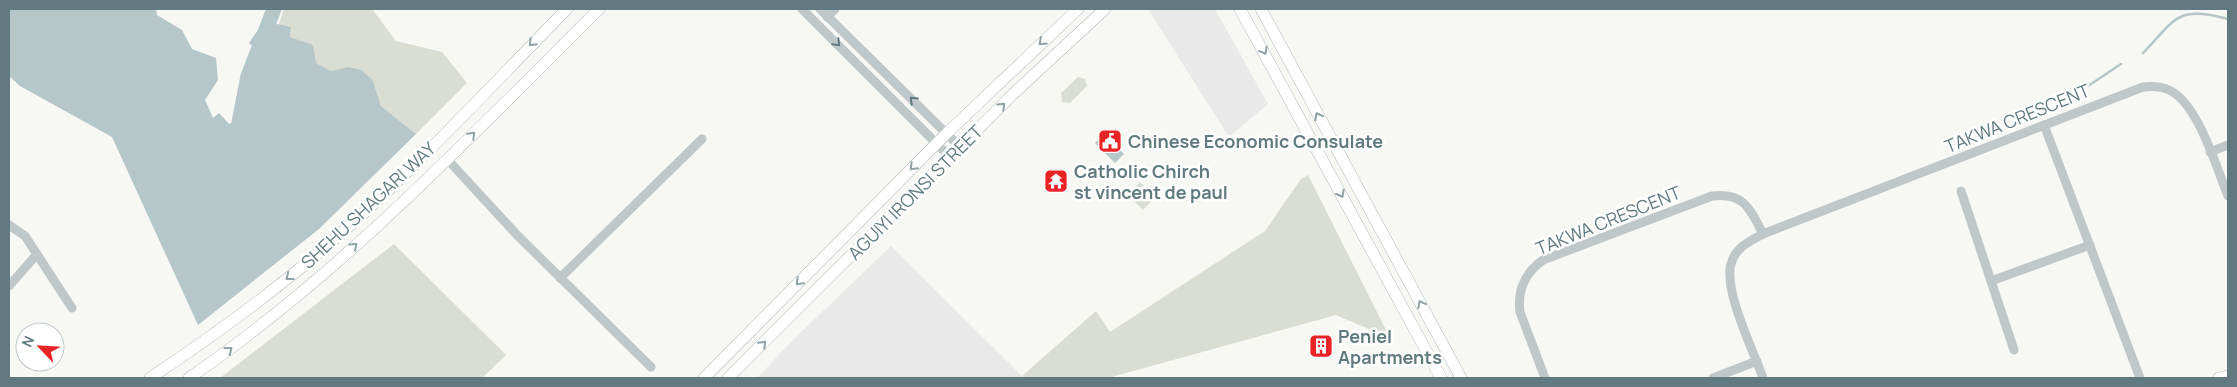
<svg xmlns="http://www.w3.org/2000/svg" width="2237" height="387" font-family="Manrope,sans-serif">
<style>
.built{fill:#e8e9e8}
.green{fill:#d9ddd3}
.water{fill:#b5c7c8}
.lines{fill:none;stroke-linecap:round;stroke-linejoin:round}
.stream{stroke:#b5c7c8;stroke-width:2.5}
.river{stroke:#b5c7c8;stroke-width:15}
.major-casing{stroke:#b1b9bb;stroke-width:12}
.minor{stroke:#c0c7c9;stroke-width:9}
.major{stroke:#fff;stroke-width:11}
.oneway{stroke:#90a2a6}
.oneway2{stroke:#617a80}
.labels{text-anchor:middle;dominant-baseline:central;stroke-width:5;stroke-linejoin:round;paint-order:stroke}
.street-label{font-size:18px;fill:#617a80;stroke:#fff}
.poi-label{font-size:18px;font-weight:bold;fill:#617a80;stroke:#fff;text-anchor:start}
</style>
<rect width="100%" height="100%" fill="#f7f7f4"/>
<!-- built -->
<g class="built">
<polygon points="1148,9 1215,9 1268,104 1229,137"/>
<polygon points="891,246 1024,378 757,378 795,338"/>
</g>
<!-- green -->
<g class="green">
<polygon points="284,9 372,9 396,41 442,52 467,83 416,134 381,106 373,81 348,67 331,71 315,63 312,45 290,37 291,27 279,24"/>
<polygon points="1078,77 1085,79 1087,86 1070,103 1062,102 1061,93"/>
<polygon points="1308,175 1390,338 1336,315 1108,378 1025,378 1022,376 1096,311 1110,332 1265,231 1301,179"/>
<polygon points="1140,182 1156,197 1143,210 1128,195"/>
<polygon points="394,244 506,355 482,378 220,378"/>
</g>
<!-- water -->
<g class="water">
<polygon points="9,9 156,9 157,15 182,30 192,49 216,58 218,80 205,100 213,118 219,113 229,124 243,117 249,107 239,96 251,68 260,53 249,43 260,27 279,24 291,27 290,37 313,45 316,63 331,71 348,67 362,70 373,81 381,106 416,134 319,229 198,325 112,137 20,86 9,76"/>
<polygon points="1104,134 1124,154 1115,163 1095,143"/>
</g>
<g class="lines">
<!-- stream -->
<g class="stream">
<path d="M2143,53C2176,19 2176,5 2228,19"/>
<polyline points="2088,86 2121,64"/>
</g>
<!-- river -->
<polyline class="river" points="236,138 248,76 274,9"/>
<!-- major casing -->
<g class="major-casing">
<g id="major">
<polyline points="1240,9 1441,378"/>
<polyline points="1261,9 1461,378"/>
<path d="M150,378C203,343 254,306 303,266C398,188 481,96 567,9"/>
<path d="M189,378C341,274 469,138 599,9"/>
<polyline points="704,378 947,133 1078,9"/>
<polyline points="728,378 1013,94 1105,9"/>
<polyline points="2219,378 2228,376"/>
</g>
</g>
<!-- minor -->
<g class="minor">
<polyline points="802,9 950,157"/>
<polyline points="820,9 960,147"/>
<polyline points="827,17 835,9"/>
<polyline points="2044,125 2140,378"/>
<polyline points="2210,152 2228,145"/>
<polyline points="447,159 518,236 651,367"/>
<polyline points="1961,191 2014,350"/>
<polyline points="9,225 25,236 72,308"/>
<polyline points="560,278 702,139"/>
<polyline points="1991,281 2090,245"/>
<polyline points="9,286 37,254"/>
<path d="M1545,378L1520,312C1517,290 1525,273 1543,260L1712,196C1744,192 1750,209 1763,234"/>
<polyline points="1713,378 1757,361"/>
<path d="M1763,378C1754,352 1721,286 1732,261C1737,247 1750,241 1763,234L2143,87C2152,86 2160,86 2169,90C2198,103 2216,167 2228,196"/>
</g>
<!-- major -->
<use href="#major" class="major"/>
</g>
<!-- one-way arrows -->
<defs><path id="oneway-chevron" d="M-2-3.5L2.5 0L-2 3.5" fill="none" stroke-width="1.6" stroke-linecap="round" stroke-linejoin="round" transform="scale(1.25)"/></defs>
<g class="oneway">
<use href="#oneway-chevron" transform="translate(1042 42) rotate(137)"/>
<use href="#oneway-chevron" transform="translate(532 43) rotate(135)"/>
<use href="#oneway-chevron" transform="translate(1264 51) rotate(61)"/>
<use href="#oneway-chevron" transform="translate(1002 106) rotate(-44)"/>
<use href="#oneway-chevron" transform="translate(1318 116) rotate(-119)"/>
<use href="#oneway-chevron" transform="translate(472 135) rotate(-45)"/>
<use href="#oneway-chevron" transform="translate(913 167) rotate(135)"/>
<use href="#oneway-chevron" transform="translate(1341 194) rotate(62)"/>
<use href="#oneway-chevron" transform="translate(354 246) rotate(-42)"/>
<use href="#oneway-chevron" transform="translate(289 277) rotate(142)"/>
<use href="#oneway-chevron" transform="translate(799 282) rotate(135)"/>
<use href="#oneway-chevron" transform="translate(1421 304) rotate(-118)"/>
<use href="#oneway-chevron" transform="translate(763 344) rotate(-45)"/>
<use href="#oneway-chevron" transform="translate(229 350) rotate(-37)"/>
</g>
<g class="oneway2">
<use href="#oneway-chevron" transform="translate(837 43) rotate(45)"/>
<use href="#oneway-chevron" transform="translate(913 100) rotate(-136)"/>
</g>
<!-- icons -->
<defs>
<g id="civic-square" transform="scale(1.25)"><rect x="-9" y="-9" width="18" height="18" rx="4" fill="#e92326" stroke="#fff"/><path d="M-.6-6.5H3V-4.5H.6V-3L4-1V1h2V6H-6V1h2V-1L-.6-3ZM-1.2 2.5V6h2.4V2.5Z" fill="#fff"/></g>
<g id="temple-square" transform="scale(1.25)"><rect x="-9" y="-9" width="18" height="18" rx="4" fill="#e92326" stroke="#fff"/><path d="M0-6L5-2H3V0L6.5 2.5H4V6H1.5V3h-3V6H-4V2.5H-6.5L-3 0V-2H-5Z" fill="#fff"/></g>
<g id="building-square" transform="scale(1.25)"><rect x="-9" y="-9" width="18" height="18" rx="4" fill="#e92326" stroke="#fff"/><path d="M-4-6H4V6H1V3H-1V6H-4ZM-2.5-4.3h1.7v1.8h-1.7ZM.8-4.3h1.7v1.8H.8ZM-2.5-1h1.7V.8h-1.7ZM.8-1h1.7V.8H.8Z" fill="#fff"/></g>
</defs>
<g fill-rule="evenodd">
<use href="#civic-square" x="1110" y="141"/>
<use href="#temple-square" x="1056" y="181"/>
<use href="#building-square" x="1321" y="346"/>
</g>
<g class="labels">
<!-- street labels -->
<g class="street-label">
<text transform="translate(2017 118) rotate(-22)">TAKWA CRESCENT</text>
<text transform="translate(915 192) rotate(-45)">AGUIYI IRONSI STREET</text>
<text transform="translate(368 205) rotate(-43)">SHEHU SHAGARI WAY</text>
<text transform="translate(1608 220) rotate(-22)">TAKWA CRESCENT</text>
</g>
<!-- poi labels -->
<g class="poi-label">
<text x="1128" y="141">Chinese Economic Consulate</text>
<text x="1074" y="171">Catholic Chirch<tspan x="1074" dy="21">st vincent de paul</tspan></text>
<text x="1338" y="336">Peniel<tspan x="1338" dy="21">Apartments</tspan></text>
</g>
</g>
<!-- border -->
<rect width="2237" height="387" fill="none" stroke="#617a80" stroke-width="20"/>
<!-- north arrow -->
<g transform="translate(40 347) rotate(295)"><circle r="24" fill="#ffffff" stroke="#c0cacc"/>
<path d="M0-4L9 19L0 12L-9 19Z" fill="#e92326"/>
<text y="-8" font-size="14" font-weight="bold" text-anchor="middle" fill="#617a80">N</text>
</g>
</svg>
